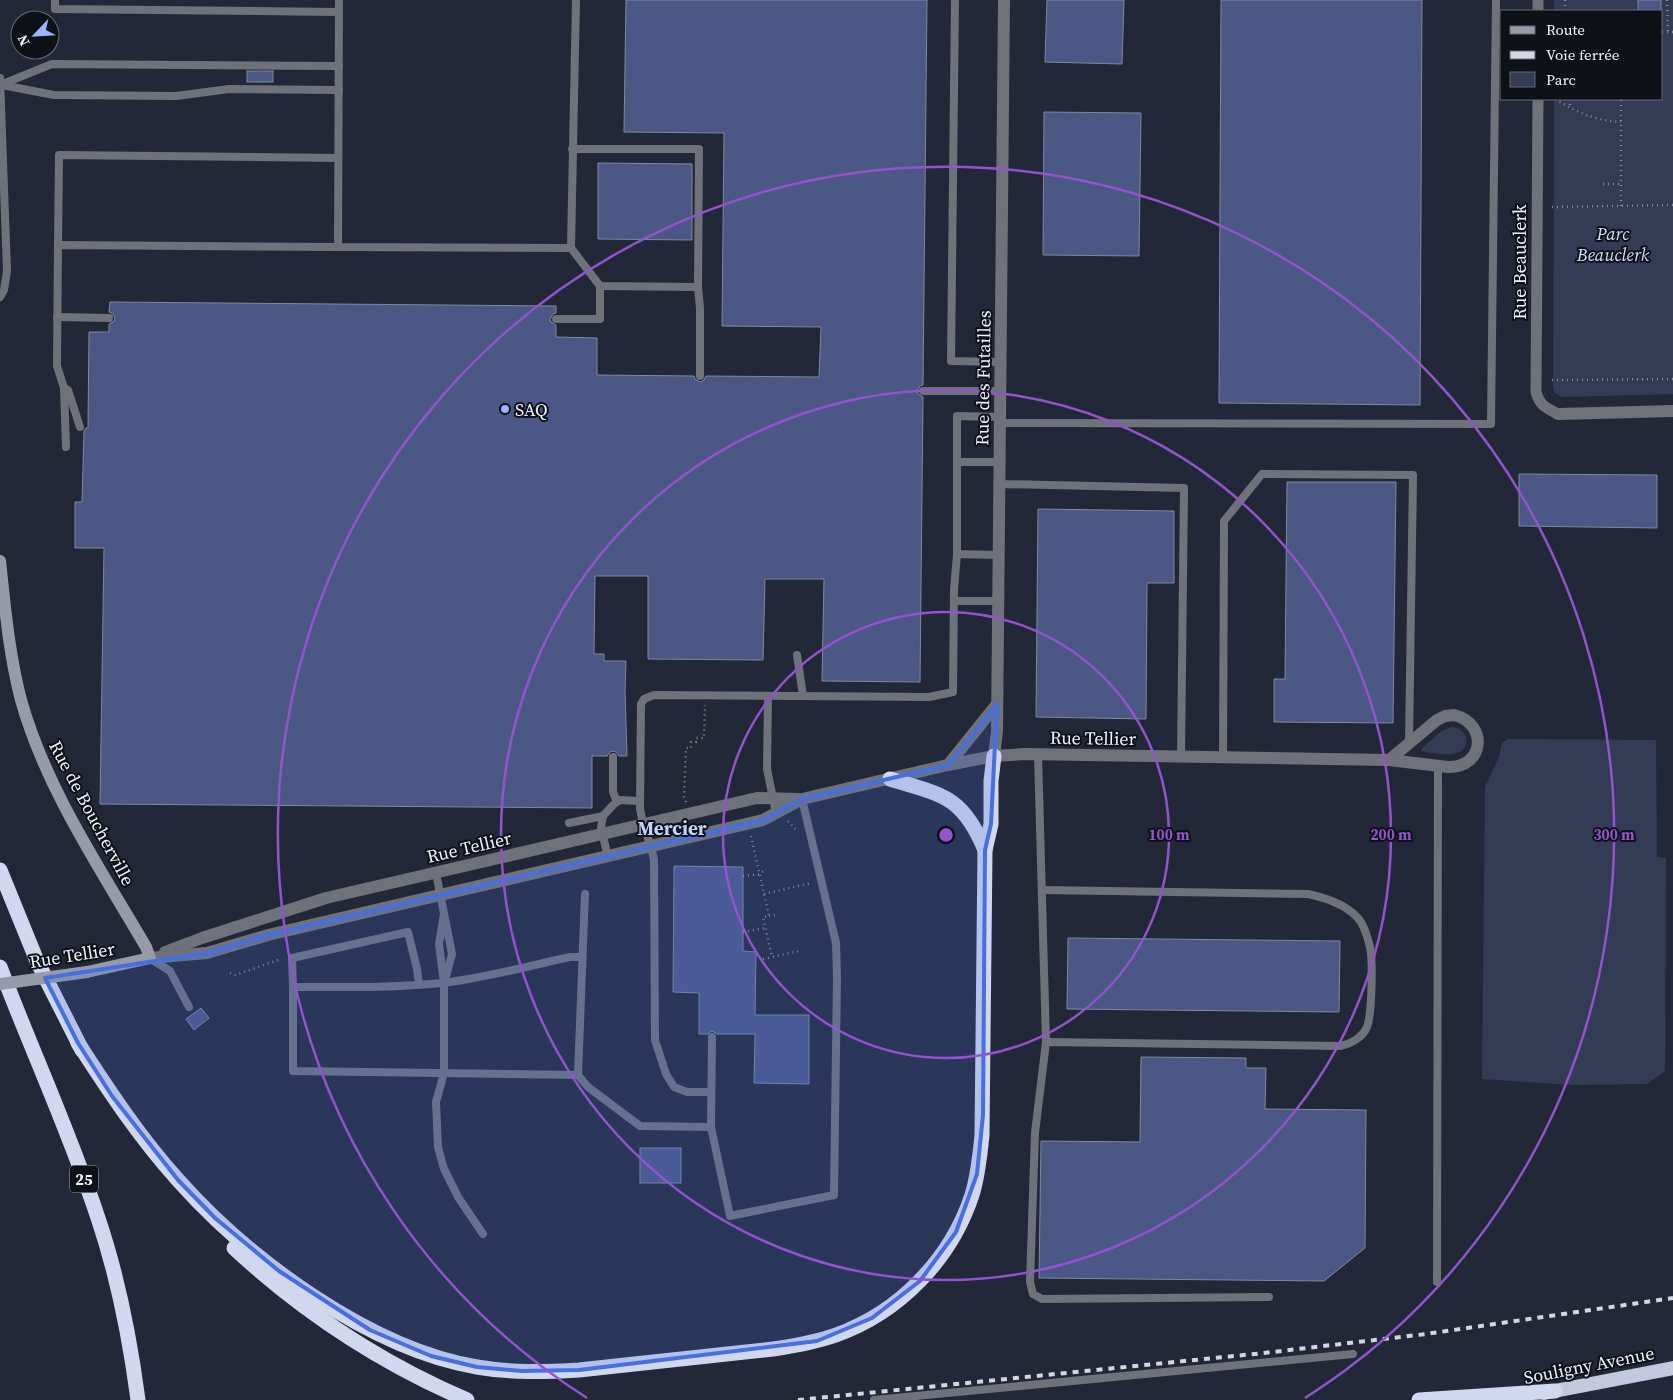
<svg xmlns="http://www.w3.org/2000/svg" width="1673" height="1400" font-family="'Source Serif 4',serif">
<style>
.green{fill:#343b55}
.building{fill:#4b5785;stroke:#82889d}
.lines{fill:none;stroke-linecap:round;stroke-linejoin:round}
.path{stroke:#858a98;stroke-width:2.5;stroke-dasharray:1 4;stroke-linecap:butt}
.service{stroke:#6f727b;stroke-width:8}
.pedestrian{stroke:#6f727b;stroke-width:11}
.minor{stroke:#6f727b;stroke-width:12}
.tertiary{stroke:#6f727b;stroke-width:12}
.secondary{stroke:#969ba9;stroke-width:12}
.trunk{stroke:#c2c9de;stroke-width:14}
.motorway{stroke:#d0d7ee;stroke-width:15}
.rail{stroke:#d3d7e3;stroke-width:4;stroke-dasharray:6 6;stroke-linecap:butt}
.secondary-bridge{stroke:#969ba9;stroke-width:12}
.marked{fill:#476fe0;fill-opacity:0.2;stroke:#476fe0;stroke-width:4;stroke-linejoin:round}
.ring{fill:none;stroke:#9254cc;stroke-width:2.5}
.poi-dot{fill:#9eb3fd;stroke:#0f1119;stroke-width:2}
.labels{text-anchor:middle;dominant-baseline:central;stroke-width:4;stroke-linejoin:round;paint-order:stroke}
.shield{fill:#0f1119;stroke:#acafb9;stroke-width:1}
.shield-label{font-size:16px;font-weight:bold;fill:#eff3fe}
.park-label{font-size:18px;font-style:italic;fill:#d4ddfb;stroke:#0f1119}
.street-label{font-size:18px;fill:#eff3fe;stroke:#0f1119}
.poi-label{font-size:18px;fill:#eff3fe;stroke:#0f1119;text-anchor:start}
.neighbourhood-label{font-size:19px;font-weight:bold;fill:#c4d1fb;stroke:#0f1119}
.centre{fill:#9254cc;stroke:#0f1119;stroke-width:2.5}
.ring-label{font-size:15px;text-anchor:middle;font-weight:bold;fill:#9254cc;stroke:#0f1119;stroke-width:4;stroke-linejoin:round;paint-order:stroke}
</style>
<rect width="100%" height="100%" fill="#232839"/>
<!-- green -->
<g class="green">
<polygon points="1554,0 1673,0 1673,394 1562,397 1555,393 1553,389 1554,99 1662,99 1662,11 1554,11"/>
<path d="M1452,727L1460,729L1466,736C1468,753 1455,755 1441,754C1435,753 1427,753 1421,751L1422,748L1443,730Z"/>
<polygon points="1508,739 1656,740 1657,857 1666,858 1665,1071 1647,1084 1573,1085 1482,1079 1485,787 1499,757 1502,743"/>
</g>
<!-- building -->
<g class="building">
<polygon points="626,0 927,0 923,385 920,386 917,391 918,394 923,397 920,682 822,681 824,579 765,579 763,660 648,659 648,576 595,576 594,654 604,654 604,661 626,661 625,691 627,756 619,756 616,752 613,751 610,752 607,756 592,756 592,808 100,804 104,548 75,548 75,502 82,502 84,431 86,428 88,428 89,332 109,332 109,324 114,321 115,318 112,313 109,312 110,302 556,306 556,313 553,314 550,319 551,322 556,325 556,337 597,338 597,375 694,376 695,379 700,382 703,381 706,376 819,377 821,327 722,326 724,133 624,132"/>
<polygon points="1047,0 1124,0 1122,64 1045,62"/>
<polygon points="1221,0 1422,0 1420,405 1219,403"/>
<rect x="1638" y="0" width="23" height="11"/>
<rect x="247" y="71" width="26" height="11"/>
<polygon points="1044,112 1141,113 1139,256 1043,255"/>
<polygon points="598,163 692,164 692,240 598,239"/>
<polygon points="1519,474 1657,475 1657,528 1519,526"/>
<polygon points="1287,482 1396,482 1393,723 1274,722 1274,679 1285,679"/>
<polygon points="1038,509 1174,511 1174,583 1147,583 1146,719 1036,717"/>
<polygon points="674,866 743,867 743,951 756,952 755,1015 809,1015 809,1084 754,1083 755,1034 717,1034 712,1031 708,1034 699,1034 699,993 673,992"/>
<polygon points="1068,938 1340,941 1339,1012 1067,1009"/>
<polygon points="201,1008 209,1018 194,1030 186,1019"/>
<polygon points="1141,1057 1246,1058 1246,1068 1266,1068 1265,1109 1366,1110 1365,1248 1324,1281 1039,1278 1041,1141 1140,1142"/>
<rect x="640" y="1148" width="41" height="35"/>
</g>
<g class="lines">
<!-- path -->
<g class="path">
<polyline points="1565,0 1565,11"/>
<polyline points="1667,0 1668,32"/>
<polyline points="1662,32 1673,32"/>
<path d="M1555,99C1579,113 1593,120 1621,122"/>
<polyline points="1570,99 1570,108"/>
<polyline points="1603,184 1621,184"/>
<polyline points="1621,206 1621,99"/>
<polyline points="1552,207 1673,205"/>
<polyline points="1552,380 1673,379"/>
<polyline points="686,802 684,797 686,748 691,748 691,742 696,742 696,738 704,738 705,705"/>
<polyline points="788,821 797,831"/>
<polyline points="751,836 769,916 763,917 772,957 799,951"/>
<polyline points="743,876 759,874 765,870"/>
<polyline points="764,894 811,883"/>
<polyline points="769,916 775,915"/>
<polyline points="743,932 765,928"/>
<polyline points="763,959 772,957"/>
<polyline points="230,973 235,975 281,959"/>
</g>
<!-- service -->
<g class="service">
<polyline points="55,0 55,9 339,12"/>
<polyline points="339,0 338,247 571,248"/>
<polyline points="955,0 951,361 1000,362"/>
<polyline points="0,78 7,271 4,290 0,297"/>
<polyline points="0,85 52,64 339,66"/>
<polyline points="2,85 54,95 176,96 229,89 339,90"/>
<polyline points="572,149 699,149 698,287 600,286 571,248 576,0"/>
<polyline points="58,245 59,155 338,158"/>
<polyline points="698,287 700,308 700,376"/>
<polyline points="57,317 109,318"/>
<polyline points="556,319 600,319 600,286"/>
<polyline points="64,388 68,390 80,427"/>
<polyline points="923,391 1000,391"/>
<polyline points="1000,423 1491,424 1496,0"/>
<polyline points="66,447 64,388 57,366 58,245 338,247"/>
<polyline points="957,462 999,462"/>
<polyline points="999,484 1184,488 1181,757"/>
<polyline points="998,555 957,554 957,416 1000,417"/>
<polyline points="954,601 998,601"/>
<polyline points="797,655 803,696"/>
<polyline points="768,696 767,769 776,813"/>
<polyline points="1038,755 1046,1042"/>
<polyline points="613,757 613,792 617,802"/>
<polyline points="1223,758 1224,521 1262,474 1413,475 1409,743"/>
<polyline points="569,823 603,816"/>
<polyline points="608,857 601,828 603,816 614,804 619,800 640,801"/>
<polyline points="436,873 452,954 445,980"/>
<path d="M1042,890L1308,894C1327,898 1349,905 1361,922C1365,929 1368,939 1370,947C1373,961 1372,1014 1367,1027C1363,1037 1351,1044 1340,1046L1046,1042L1035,1133L1030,1282L1033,1294L1042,1299L1269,1297"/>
<polyline points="444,914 439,944 444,983 444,1073 436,1102 438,1147 444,1169 458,1197 483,1234"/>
<path d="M582,957H570C528,966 486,978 442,983C393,988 342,987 293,987V1071L578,1075L585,894"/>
<polyline points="151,959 170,971 189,1007"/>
<polyline points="293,987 292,958 408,932 417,969 419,984"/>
<polyline points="712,1037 711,1127 730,1216 834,1195 837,978 836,943 802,799"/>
<polyline points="578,1075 588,1087 640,1126 711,1127"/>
<path d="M710,1092H687L674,1087L666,1074L655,1040L654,860C651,842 642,826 640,808L641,704L644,699L654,695L929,697L953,692L954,590L957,554"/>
<polyline points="1437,1282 1438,766"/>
<polyline points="874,1400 1353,1354"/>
</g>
<!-- pedestrian -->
<g class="pedestrian">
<polyline points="1538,11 1538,0"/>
<path d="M1538,99L1536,392C1540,406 1546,408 1558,414"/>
</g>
<!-- minor -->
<g class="minor">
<polyline points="1558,414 1673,411"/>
<path d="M1454,715C1489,724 1484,768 1448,767L1389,760L1437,720L1445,716Z"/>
<polyline points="994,756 1025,754 1389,760"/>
</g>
<!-- tertiary -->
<g class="tertiary">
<polyline points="948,765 997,704"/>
<polyline points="165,952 202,938 326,898 757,798 800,799"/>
<polyline points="150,958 207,953 268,935 763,820 802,799 948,765 994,756 997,731 1004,0"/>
</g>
<!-- secondary -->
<path class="secondary" d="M0,561C5,607 9,654 21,700C46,789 100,868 146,947L150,958L87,972"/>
<!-- trunk -->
<polyline class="trunk" points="1544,1393 1673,1368"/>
<!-- motorway -->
<g class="motorway">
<path d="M890,779C942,795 962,795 985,850"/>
<polyline points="0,870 37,961 82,1050"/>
<path d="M0,967C32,1051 70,1133 98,1218C118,1277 130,1339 138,1400"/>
<path d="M78,1043C109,1091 140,1138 178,1180C249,1260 370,1349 477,1367C511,1373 545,1372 579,1370L773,1349C794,1346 816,1342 836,1335C900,1312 951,1259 972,1195C978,1176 980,1155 982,1135L985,850L991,824V781L994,756"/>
<path d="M234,1248C303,1312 381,1363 467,1400"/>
<polyline points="1419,1400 1555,1391"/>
</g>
<!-- rail -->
<polyline class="rail" points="798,1400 1264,1353 1426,1334 1673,1298"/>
<!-- secondary-bridge -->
<polyline class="secondary-bridge" points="0,984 87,972"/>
</g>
<!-- marked area -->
<path class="marked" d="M997,704L991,824L985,850L983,1115L977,1174L956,1232L920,1281L872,1318L817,1341L579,1370L522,1371L477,1367L431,1356L370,1330L279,1271L215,1218L178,1180L112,1096L78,1043L45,978L207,953L268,935L763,820L802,799L948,765Z"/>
<!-- distance rings -->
<g class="ring">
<circle cx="946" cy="835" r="223"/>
<circle cx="946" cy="835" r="445"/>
<path d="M587 1398A668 668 0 1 1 1305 1398"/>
</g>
<!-- markers -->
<circle class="poi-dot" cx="505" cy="409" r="5"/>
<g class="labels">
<!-- shield labels -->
<rect class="shield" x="70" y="1165.5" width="28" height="27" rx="4"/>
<g class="shield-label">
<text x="84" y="1179">25</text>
</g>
<!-- park labels -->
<g class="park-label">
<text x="1613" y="233">Parc<tspan x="1613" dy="21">Beauclerk</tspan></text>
</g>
<!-- street labels -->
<g class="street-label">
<text transform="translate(1519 262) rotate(-90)">Rue Beauclerk</text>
<text transform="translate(983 378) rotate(-89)">Rue des Futailles</text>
<text transform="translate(1093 738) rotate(1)">Rue Tellier</text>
<text transform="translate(92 813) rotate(62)">Rue de Boucherville</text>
<text transform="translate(469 847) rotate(-13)">Rue Tellier</text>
<text transform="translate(72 955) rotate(-9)">Rue Tellier</text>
<text transform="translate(1589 1365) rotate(-11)">Souligny Avenue</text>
</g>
<!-- poi labels -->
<g class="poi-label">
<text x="515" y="409">SAQ</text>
</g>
<!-- neighbourhood labels -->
<g class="neighbourhood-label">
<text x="672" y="828">Mercier</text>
</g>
</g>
<circle cx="946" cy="835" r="8" class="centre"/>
<g class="ring-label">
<text x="1169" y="840">100 m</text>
<text x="1391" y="840">200 m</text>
<text x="1614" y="840">300 m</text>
</g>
<!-- legend -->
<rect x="1500" y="10" width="162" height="90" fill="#0f1119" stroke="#696b75"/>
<rect x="1510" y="26" width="25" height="8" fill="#969ba9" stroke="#696b75"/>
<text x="1546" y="35" font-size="15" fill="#eff3fe">Route</text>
<rect x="1510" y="51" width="25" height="8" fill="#d3d7e3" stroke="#696b75"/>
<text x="1546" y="60" font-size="15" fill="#eff3fe">Voie ferrée</text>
<rect x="1510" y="72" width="25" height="15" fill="#343b55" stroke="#696b75"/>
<text x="1546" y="85" font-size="15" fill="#eff3fe">Parc</text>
<!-- north arrow -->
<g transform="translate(35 35) rotate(245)"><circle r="24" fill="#0f1119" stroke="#696b75"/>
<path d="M0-4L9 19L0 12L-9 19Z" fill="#9eb3fd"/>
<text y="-8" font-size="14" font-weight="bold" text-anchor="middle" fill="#eff3fe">N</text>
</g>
</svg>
